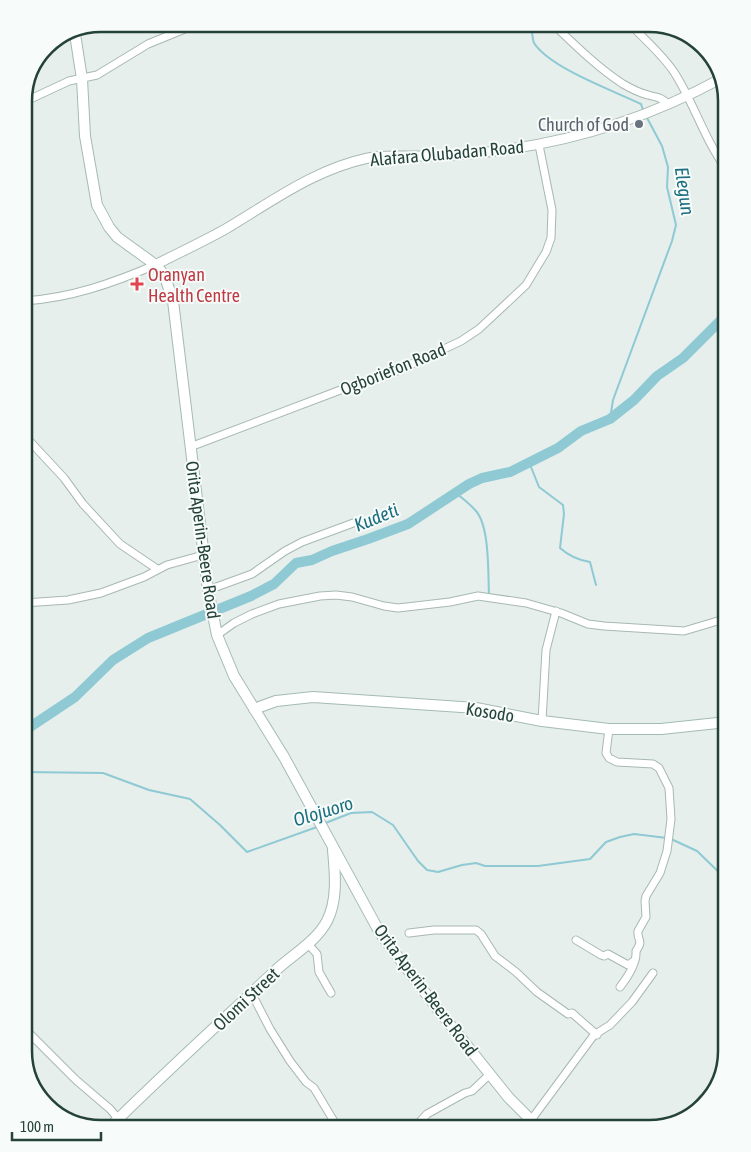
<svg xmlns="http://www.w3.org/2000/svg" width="751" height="1152" font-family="'Asap Condensed',sans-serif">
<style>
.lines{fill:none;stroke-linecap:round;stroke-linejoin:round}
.stream{stroke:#8ec9d4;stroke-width:2}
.river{stroke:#8ec9d4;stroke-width:10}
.minor-casing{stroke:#a8b8b2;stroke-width:9}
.tertiary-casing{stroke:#a8b8b2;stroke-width:11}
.secondary-casing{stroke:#a4bbb3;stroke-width:12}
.minor{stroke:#fff;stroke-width:7}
.tertiary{stroke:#fff;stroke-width:9}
.secondary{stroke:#fff;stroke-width:10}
.worship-dot{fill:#6b7280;stroke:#f7fbf9;stroke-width:2}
.health-dot{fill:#e0444e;stroke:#f7fbf9;stroke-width:2}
.labels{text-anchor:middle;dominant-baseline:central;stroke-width:4;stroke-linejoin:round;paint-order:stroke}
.worship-label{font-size:18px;fill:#5b616d;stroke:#f7fbf9;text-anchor:end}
.street-label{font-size:18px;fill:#24423a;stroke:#f7fbf9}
.health-label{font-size:18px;fill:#be3a42;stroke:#f7fbf9;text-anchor:start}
.water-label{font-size:19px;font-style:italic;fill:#1c6f80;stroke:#f7fbf9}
.rim{fill:none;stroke:#24423a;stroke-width:2.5}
</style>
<rect width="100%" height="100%" fill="#e6efeb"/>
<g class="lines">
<!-- stream -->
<g class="stream">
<path d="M531,24C532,29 532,38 534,43C550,68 614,91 641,104L643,110"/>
<polyline points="610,419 613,400 672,241 676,225 667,187 668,167 662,146 646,116"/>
<path d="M529,462L539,487L563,505L564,514L560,548C569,556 577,560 590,562L596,585"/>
<path d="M456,493C463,499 470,504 476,511C490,527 488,575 489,596"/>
<polyline points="24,772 103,773 149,790 190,799 220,825 247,852 317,827"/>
<polyline points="323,824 351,813 372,812 393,825 418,861 427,870 438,872 462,865 476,863 485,866 538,866 590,859 606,842 620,837 634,834 667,838"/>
<polyline points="671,839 697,851 727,880"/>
</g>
<!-- river -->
<polyline class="river" points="24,731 75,697 113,660 148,638 251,596 274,584 296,563 312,560 332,551 368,539 408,524 469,484 482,478 510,472 558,448 581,431 610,419 634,400 657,376 683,358 727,314"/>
<!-- minor casing -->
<g class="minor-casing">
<g id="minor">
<path d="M553,24C575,45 597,67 623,84C630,88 639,93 648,95C658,98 659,96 668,104"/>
<path d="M630,24C645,40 662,54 674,72C694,103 705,141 727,170"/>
<polyline points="24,102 69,81 97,75 148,44 197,24"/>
<path d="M24,301C71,298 113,283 155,265"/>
<polyline points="24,435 64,478 83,504 120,544 157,569"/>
<polyline points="190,447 343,389 397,371 461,341 479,329 526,285 546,252 551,238 552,210 539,145"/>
<polyline points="208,590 252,574 285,551 302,542 356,522"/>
<polyline points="24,603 68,600 101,593 144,577 167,565 203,555"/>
<polyline points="217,635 234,623 252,614 279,604 320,596 336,595 352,597 384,606 398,608 450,602 478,596 526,603 561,613 588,624 604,626 684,631 721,620 727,620"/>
<polyline points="542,721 546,650 556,611"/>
<path d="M609,729L606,753L609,758L617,762L653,764L659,768L669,788L671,819L667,851L660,873L646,896L645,901L646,917L638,931C637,942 644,939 636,951C637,963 627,978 620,987"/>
<polyline points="409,933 434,930 476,930 481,934 495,956 516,972 537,992 568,1014 572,1013 597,1035"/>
<polyline points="576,940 601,955 604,956 608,954 628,965 634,961"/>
<polyline points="308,944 317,954 319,972 331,993"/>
<polyline points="252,994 270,1029 290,1061 306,1082 314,1088 338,1128"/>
<polyline points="24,1028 76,1080 110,1109 126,1128"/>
<polyline points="531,1120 594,1035 610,1025 632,1002 653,973"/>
<polyline points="682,1121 691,1113 702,1099 717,1085"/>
<polyline points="414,1128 427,1114 465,1093 472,1091 490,1074"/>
</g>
</g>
<!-- tertiary casing -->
<g class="tertiary-casing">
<path id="tertiary" d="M155,265C180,252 205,241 229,227C274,200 316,169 368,158C381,155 395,156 409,156C432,156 455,156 477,153C563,145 647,119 722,78"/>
</g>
<!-- secondary casing -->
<g class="secondary-casing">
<g id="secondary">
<polyline points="75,34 82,79 85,136 97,205 109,227 117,237 153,263 161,271 165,277 173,301 208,590 217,635 234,676 284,757 380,933 436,1007 509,1098 539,1128"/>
<polyline points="254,709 276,701 313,697 476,708 542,721 609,729 661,729 727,722"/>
<path d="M109,1128C163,1074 220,1023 275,971C292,955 316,942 327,921C338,900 335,872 333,850"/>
</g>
</g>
<!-- minor -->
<use href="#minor" class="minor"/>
<!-- tertiary -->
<use href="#tertiary" class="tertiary"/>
<!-- secondary -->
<use href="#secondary" class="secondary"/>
</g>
<!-- markers -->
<circle class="worship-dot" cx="639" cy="124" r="5"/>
<path class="health-dot" d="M134.5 276.5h5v5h5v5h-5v5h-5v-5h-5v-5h5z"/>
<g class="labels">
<!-- worship labels -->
<g class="worship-label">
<text x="629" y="124">Church of God</text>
</g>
<!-- street labels -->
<g class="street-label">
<text transform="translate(447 153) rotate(-5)">Alafara Olubadan Road</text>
<text transform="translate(393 369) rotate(-22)">Ogboriefon Road</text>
<text transform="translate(203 540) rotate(82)">Orita Aperin-Beere Road</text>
<text transform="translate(490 712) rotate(9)">Kosodo</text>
<text transform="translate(426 990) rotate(53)">Orita Aperin-Beere Road</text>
<text transform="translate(246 999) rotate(-43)">Olomi Street</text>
</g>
<!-- health labels -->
<g class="health-label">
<text x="148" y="274">Oranyan<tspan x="148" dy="21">Health Centre</tspan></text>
</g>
<!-- water labels -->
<g class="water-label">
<text transform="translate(685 191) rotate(82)">Elegun</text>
<text transform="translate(376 517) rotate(-22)">Kudeti</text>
<text transform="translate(323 811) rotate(-17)">Olojuoro</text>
</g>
</g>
<!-- crop -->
<path d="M0 0H751V1152H0ZM101 32H649A69 69 0 0 1 718 101V1051A69 69 0 0 1 649 1120H101A69 69 0 0 1 32 1051V101A69 69 0 0 1 101 32Z" fill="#f7fbf9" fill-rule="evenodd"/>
<path class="rim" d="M101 32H649A69 69 0 0 1 718 101V1051A69 69 0 0 1 649 1120H101A69 69 0 0 1 32 1051V101A69 69 0 0 1 101 32Z"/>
<!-- scale -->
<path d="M12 1132v8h89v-8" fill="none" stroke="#24423a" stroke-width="2.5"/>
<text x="20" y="1132" font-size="15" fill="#24423a" stroke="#f7fbf9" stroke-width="4" paint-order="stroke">100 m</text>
</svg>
